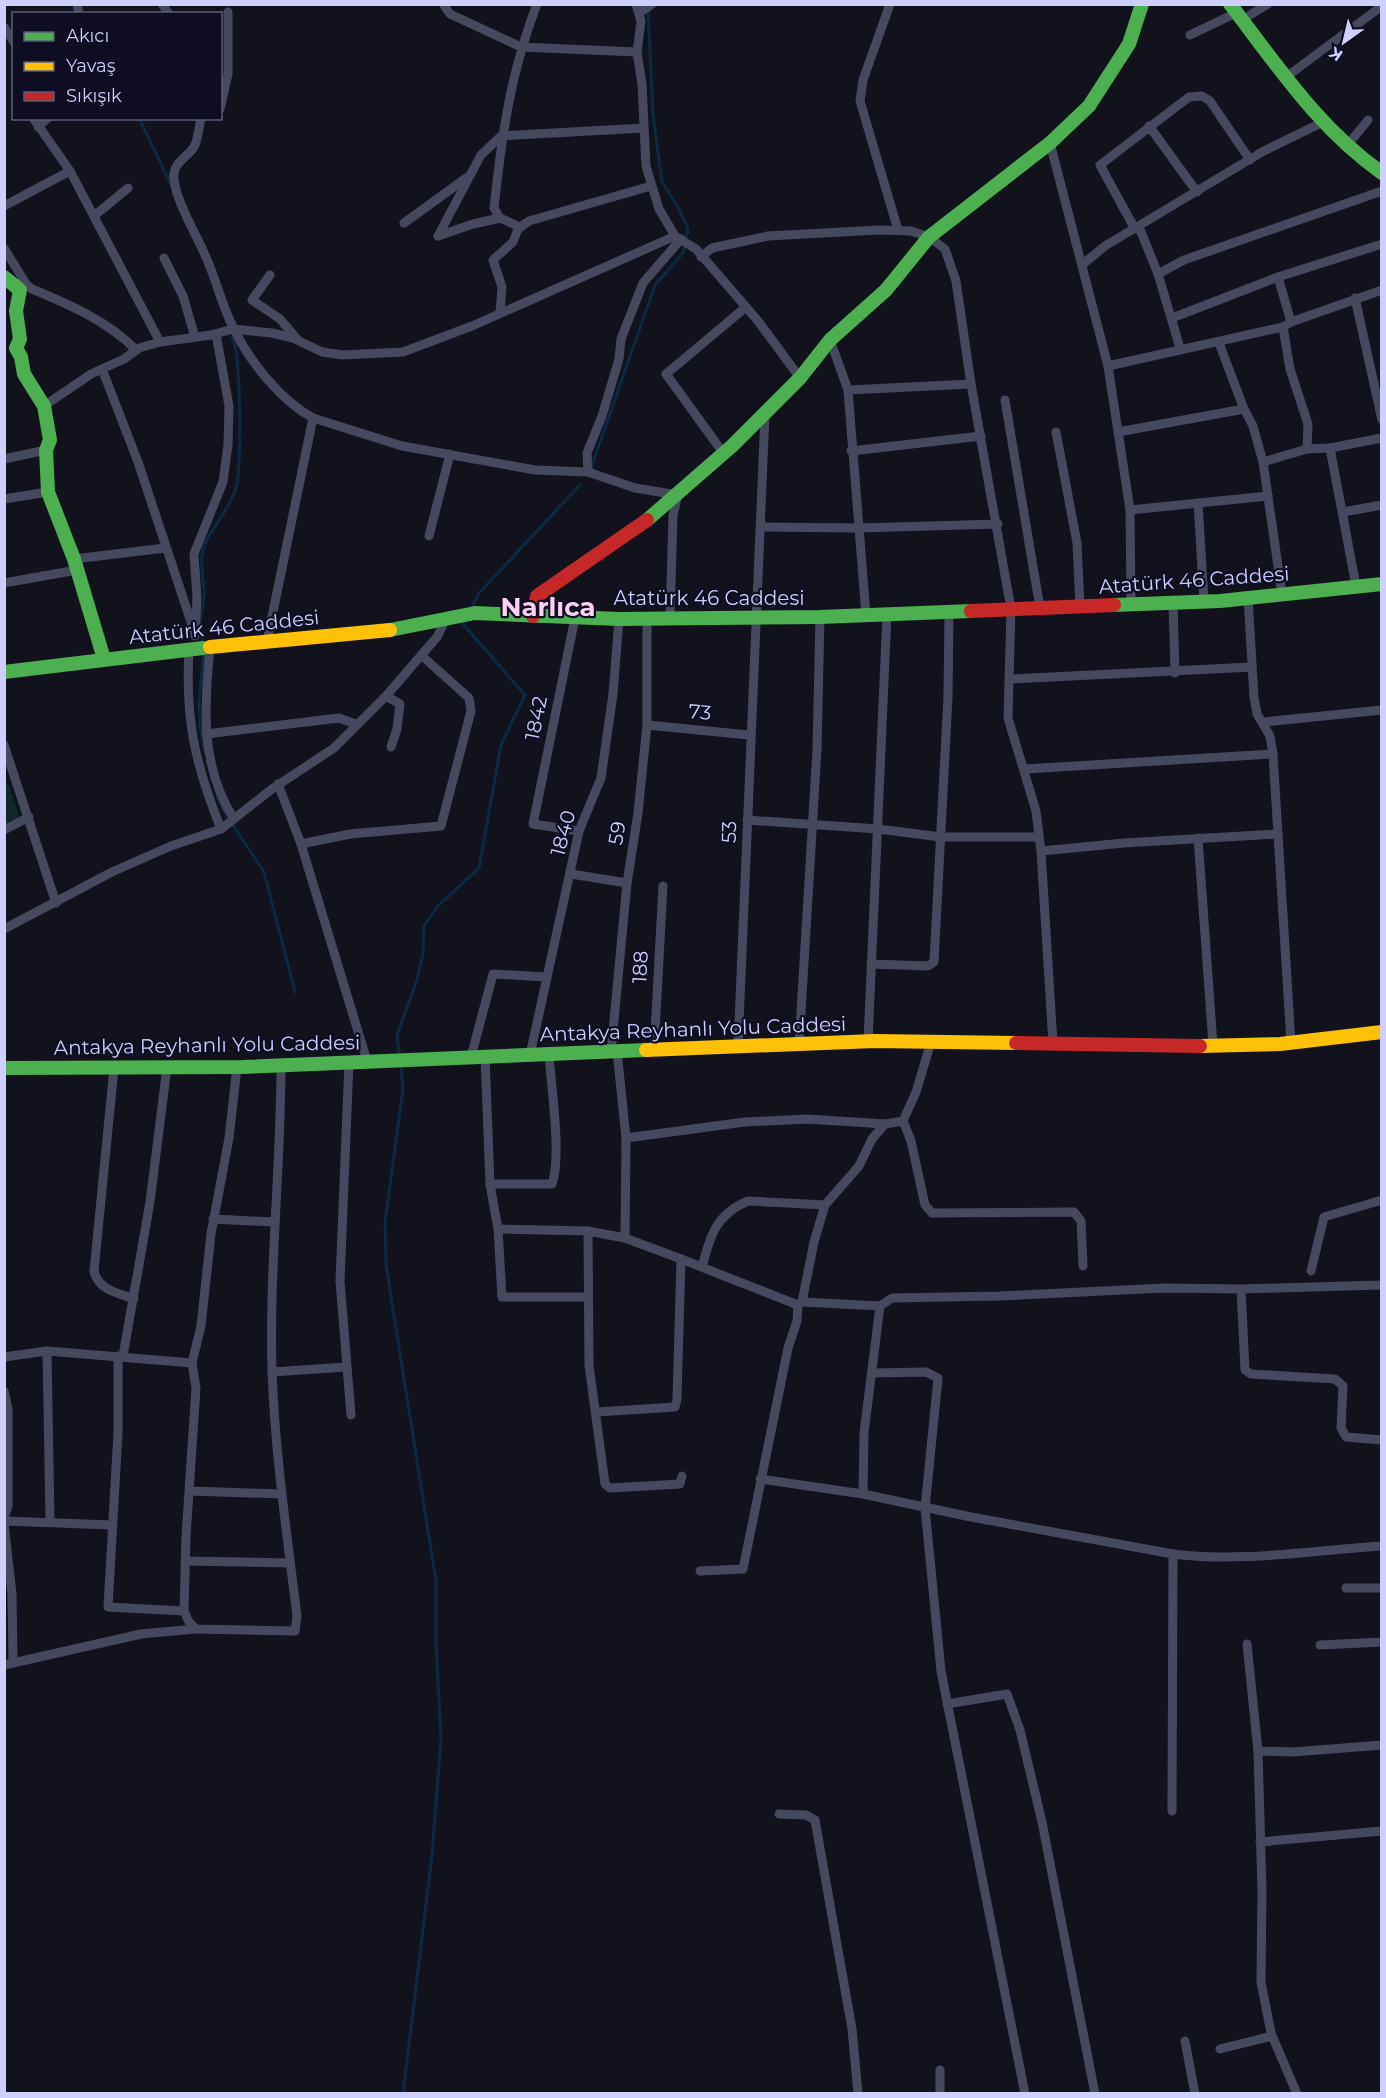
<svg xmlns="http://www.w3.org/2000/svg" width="1386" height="2098" font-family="Montserrat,sans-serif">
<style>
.green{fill:#102827}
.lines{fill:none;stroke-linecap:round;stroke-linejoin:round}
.stream{stroke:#0c2944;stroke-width:3}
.street{stroke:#46485e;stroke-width:9}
.fast{stroke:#4caf50;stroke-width:14}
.slow{stroke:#ffc107;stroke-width:14}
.jam{stroke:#c62828;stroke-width:14}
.labels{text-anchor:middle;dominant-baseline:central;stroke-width:4.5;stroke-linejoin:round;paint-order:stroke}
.street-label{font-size:20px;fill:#cecfff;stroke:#0e0d22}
.district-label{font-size:26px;font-weight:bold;fill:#ffd0f4;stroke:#0e0d22}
</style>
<rect width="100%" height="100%" fill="#12121d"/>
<!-- green -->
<polygon class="green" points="8,783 20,819 5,827 5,784"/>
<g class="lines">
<!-- stream -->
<g class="stream">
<polyline points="139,118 172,187"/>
<polyline points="591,468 655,285 683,253 688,229 678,207 662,182 653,115 648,9"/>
<polyline points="471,609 479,593 580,485"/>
<path d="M203,645C202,637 200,629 200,622C201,613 204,603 204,594C204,577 198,561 205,544C214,524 230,509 236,488C242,468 241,351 232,337"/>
<polyline points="204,651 199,700 200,726 205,752"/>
<polyline points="217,796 226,815"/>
<polyline points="233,825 264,872 295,992"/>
<polyline points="399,1052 397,1035 417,980 423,954 424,926 437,907 479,868 501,745 525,695 463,624 465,620"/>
<polyline points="401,1068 403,1089 385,1222 386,1265 436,1581 436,1642 441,1739 432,1855 403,2094"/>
</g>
<!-- street -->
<g class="street">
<polyline points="77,4 79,14"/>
<polyline points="162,4 169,14"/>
<polyline points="443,4 450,14 521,47 637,52"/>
<polyline points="636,4 641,21 637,52 642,84 646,166 659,209 675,236 696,249 758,321 800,378"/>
<polyline points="890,4 863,80 860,101 898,230"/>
<polyline points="639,13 652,4"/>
<polyline points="1242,20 1268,4"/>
<polyline points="4,27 14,42"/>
<polyline points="1190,35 1236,13"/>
<polyline points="1286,77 1382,6"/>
<polyline points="220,109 228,74 228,12"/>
<polyline points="33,118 70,171 160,342"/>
<path d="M201,118C199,127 198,138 195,145C189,158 172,161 174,179C176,201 196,234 205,255C216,278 221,304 233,327C249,361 280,400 313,418"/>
<polyline points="1149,126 1197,192"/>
<polyline points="38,127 48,118"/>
<polyline points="1050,143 1108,366 1130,510 1131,604"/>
<polyline points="1346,147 1368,120"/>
<polyline points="4,206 70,171"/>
<polyline points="94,216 128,188"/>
<polyline points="404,223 469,176"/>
<path d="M520,227L500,218L494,208C502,135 510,74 537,4"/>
<polyline points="1139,227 1158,274 1180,348"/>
<polyline points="1135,229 1100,165 1189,97 1202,96 1210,101 1250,160"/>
<polyline points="438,236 481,155 501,136 644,128"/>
<polyline points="438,236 473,224 500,218"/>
<path d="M4,248L26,284L32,289C68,304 108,321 136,350"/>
<polyline points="701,257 712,248 768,236 879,230 911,231 929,237 945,249 956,281 971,384 1011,609 1008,718 1036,811 1041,851 1053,1044"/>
<polyline points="164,258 183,296 195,337"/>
<polyline points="1083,264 1105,246 1262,152 1323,122"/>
<polyline points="1158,274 1184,260 1382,191"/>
<polyline points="270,275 252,300 280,319 297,339"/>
<polyline points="1278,277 1291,322"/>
<polyline points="1355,298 1382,420"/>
<polyline points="500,313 502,287 493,260 513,242 518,229 529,221 651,186"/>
<polyline points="1172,318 1278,277 1382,244"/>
<polyline points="1283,327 1290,369 1308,424 1307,449"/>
<polyline points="830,340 848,390 866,615"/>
<polyline points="1219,343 1244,409 1253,426 1263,462 1282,594"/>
<polyline points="1108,366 1283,327 1291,322 1382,290"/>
<polyline points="102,369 138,462 194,631"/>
<polyline points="848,390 971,384"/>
<polyline points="1005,400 1040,608"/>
<polyline points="44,406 91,374 124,359 139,348 160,342 211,335 233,329 272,333 293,338 322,352 342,355 403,352 472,326 675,236"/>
<polyline points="1056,432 1077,543 1080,607"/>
<polyline points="1118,432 1244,409"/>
<polyline points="1330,448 1356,586"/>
<polyline points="851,451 981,436"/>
<polyline points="724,454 666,374 746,307"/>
<polyline points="4,459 46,450"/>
<polyline points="1263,462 1307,449 1330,448 1382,438"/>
<polyline points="588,472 587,453 602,416 619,359 621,339 643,283 681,239"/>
<polyline points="4,499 48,492"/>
<polyline points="1198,503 1204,601"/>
<polyline points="1130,510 1268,496"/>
<polyline points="1343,512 1382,505"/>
<polyline points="761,527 859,528 998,524"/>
<polyline points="429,536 450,454"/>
<polyline points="74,559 165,548"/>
<polyline points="4,583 77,570"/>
<polyline points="1248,598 1254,697 1257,714 1270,736 1273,754 1291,1043"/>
<polyline points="1173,602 1175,673"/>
<polyline points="575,618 533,824 579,831"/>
<polyline points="195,636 197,598 194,554 223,482 228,445 229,406 216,334"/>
<polyline points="267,641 313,418 402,446 535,470 588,472 635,488 678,495 673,515 670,618"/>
<path d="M205,647H210C204,707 200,766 234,819"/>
<path d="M189,649C185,720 195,764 221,829"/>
<polyline points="1010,679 1252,667"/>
<polyline points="386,696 400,704 397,729 391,747"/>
<polyline points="1264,722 1382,710"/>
<polyline points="647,725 749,735"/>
<polyline points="206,734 339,718 356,724"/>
<polyline points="4,745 56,903"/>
<polyline points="1025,769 1273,754"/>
<polyline points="278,784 301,844 367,1061"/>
<polyline points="747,820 878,829 941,837 1039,837"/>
<polyline points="4,830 29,817"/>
<polyline points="1198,838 1213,1045"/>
<polyline points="301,844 350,834 441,826 471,711 469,698 421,655"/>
<polyline points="1041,851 1124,843 1278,834"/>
<polyline points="571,874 627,883"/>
<polyline points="4,929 112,872 171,846 221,829 272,789 334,748 386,696 437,637 446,619"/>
<polyline points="871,964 928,966 934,962 948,697 949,612"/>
<polyline points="868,1041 887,614"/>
<polyline points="799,1044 817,750 820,617"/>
<polyline points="738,1046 765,414"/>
<polyline points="654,1050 663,886"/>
<polyline points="617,1051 626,1138 625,1238"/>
<polyline points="611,1052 627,883 638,813 647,725 647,619"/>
<polyline points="530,1055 579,831 601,778 613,694 619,619"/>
<polyline points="485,1056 490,1184 498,1229 502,1297 587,1297"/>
<polyline points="471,1057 493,974 546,977"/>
<polyline points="349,1062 340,1281 351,1415"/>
<path d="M237,1067L229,1138L211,1234L201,1326L192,1363L196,1388L186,1536L184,1611L189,1622L196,1629L295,1631L297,1616C287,1535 275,1453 272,1371C269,1268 281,1167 281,1065"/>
<path d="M114,1068L94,1271C98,1290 118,1293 134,1299"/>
<polyline points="903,1121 911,1141 925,1205 932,1213 1074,1212 1081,1221 1083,1266"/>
<polyline points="626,1138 745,1122 807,1119 885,1124"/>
<path d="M490,1184H552C562,1156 551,1086 549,1054"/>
<polyline points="213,1219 273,1222"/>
<polyline points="498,1229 588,1231"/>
<polyline points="681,1259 798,1305 797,1321 788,1348 743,1569 700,1571"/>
<path d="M702,1267C710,1236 716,1214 748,1201L825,1205L859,1166L872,1139L885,1124L903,1121L916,1092L931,1042"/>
<polyline points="1311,1271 1324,1217 1382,1200"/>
<polyline points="1241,1289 1245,1370 1251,1374 1335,1379 1343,1386 1341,1428 1346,1437 1382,1440"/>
<polyline points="802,1302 814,1242 825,1205"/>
<polyline points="799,1304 802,1302 880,1306"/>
<polyline points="47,1351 50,1521"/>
<polyline points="118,1356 118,1433 108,1607 184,1611"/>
<polyline points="123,1356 150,1202 167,1067"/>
<polyline points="4,1357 47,1351 192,1363"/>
<polyline points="272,1372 346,1367"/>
<polyline points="873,1373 926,1372 938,1378 925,1508 941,1671 1025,2094"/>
<polyline points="4,1391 8,1409 8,1506 4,1518"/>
<polyline points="597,1412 675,1407 677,1399 681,1259 625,1238 588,1231 589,1365 605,1484 610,1488 680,1484 682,1476"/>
<polyline points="760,1479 863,1494 864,1433 880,1306 892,1298 1000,1296 1164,1288 1241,1289 1382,1285"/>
<polyline points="190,1491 282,1494"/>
<polyline points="863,1494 971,1517 1173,1554"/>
<polyline points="4,1521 112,1525"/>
<polyline points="4,1523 12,1594 13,1662"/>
<polyline points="185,1561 290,1563"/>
<polyline points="1346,1588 1382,1588"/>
<polyline points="1247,1644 1258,1751 1262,1890 1261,1982 1271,2033 1297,2094"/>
<polyline points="1320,1645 1382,1642"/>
<polyline points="4,1665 141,1634 196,1629"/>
<polyline points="947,1704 1007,1694 1020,1730 1042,1822 1095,2094"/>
<polyline points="1258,1751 1293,1752 1382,1745"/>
<path d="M1172,1811L1173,1554C1239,1563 1315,1550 1382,1546"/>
<polyline points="779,1814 806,1815 815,1820 852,2029 858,2094"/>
<polyline points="1260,1842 1382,1831"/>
<polyline points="1185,2041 1195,2094"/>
<polyline points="1220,2049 1272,2036"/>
<polyline points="940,2070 940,2094"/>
</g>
<!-- fast -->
<g class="fast">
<path d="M1230,4C1277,65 1318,128 1382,173"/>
<polyline points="4,277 20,290 16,311 20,339 16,348 21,357 24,374 44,406 50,440 46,450 48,492 74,559 104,659"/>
<polyline points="647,520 732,446 800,378 830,340 886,290 929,237 1050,143 1089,106 1129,44 1142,4"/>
<polyline points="1114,605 1220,601 1382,584"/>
<polyline points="390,630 475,613 619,619 820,617 971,611"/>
<polyline points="4,672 203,648"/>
<polyline points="4,1068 242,1067 646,1050"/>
</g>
<!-- slow -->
<g class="slow">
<polyline points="210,647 390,630"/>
<polyline points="1200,1046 1280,1044 1382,1032"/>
<polyline points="646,1050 875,1041 1016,1043"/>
</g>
<!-- jam -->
<g class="jam">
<polyline points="971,611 1114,605"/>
<polyline points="533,616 537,596 647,520"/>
<polyline points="1016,1043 1200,1046"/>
</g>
</g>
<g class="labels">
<!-- street labels -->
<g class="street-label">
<text transform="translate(1194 580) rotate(-4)">Atatürk 46 Caddesi</text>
<text x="709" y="598">Atatürk 46 Caddesi</text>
<text transform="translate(224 627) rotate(-6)">Atatürk 46 Caddesi</text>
<text transform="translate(700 712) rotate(5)">73</text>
<text transform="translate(536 718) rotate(-79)">1842</text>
<text transform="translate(729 832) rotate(-89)">53</text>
<text transform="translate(563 833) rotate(-75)">1840</text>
<text transform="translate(617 833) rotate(-81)">59</text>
<text transform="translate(640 967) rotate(-87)">188</text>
<text transform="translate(693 1029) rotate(-2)">Antakya Reyhanlı Yolu Caddesi</text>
<text transform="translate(207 1045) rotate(-1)">Antakya Reyhanlı Yolu Caddesi</text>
</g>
<!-- district labels -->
<g class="district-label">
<text x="548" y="607">Narlıca</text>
</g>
</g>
<!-- border -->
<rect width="1386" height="2098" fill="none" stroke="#cecfff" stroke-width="12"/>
<!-- legend -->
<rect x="12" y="12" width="210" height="108" fill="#0e0d22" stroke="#5b5b7a" stroke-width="1.5"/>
<rect x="24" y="32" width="30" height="9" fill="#4caf50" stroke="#5b5b7a" stroke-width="1.5"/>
<text x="66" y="42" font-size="18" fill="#cecfff">Akıcı</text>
<rect x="24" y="62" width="30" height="9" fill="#ffc107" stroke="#5b5b7a" stroke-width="1.5"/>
<text x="66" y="72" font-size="18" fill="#cecfff">Yavaş</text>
<rect x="24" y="92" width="30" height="9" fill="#c62828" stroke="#5b5b7a" stroke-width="1.5"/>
<text x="66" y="102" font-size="18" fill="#cecfff">Sıkışık</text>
<!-- north arrow -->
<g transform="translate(1344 42) rotate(214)" stroke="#0e0d22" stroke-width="4.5" paint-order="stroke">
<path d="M0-4.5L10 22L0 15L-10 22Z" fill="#cecfff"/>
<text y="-9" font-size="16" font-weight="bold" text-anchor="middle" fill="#cecfff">K</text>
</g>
</svg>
